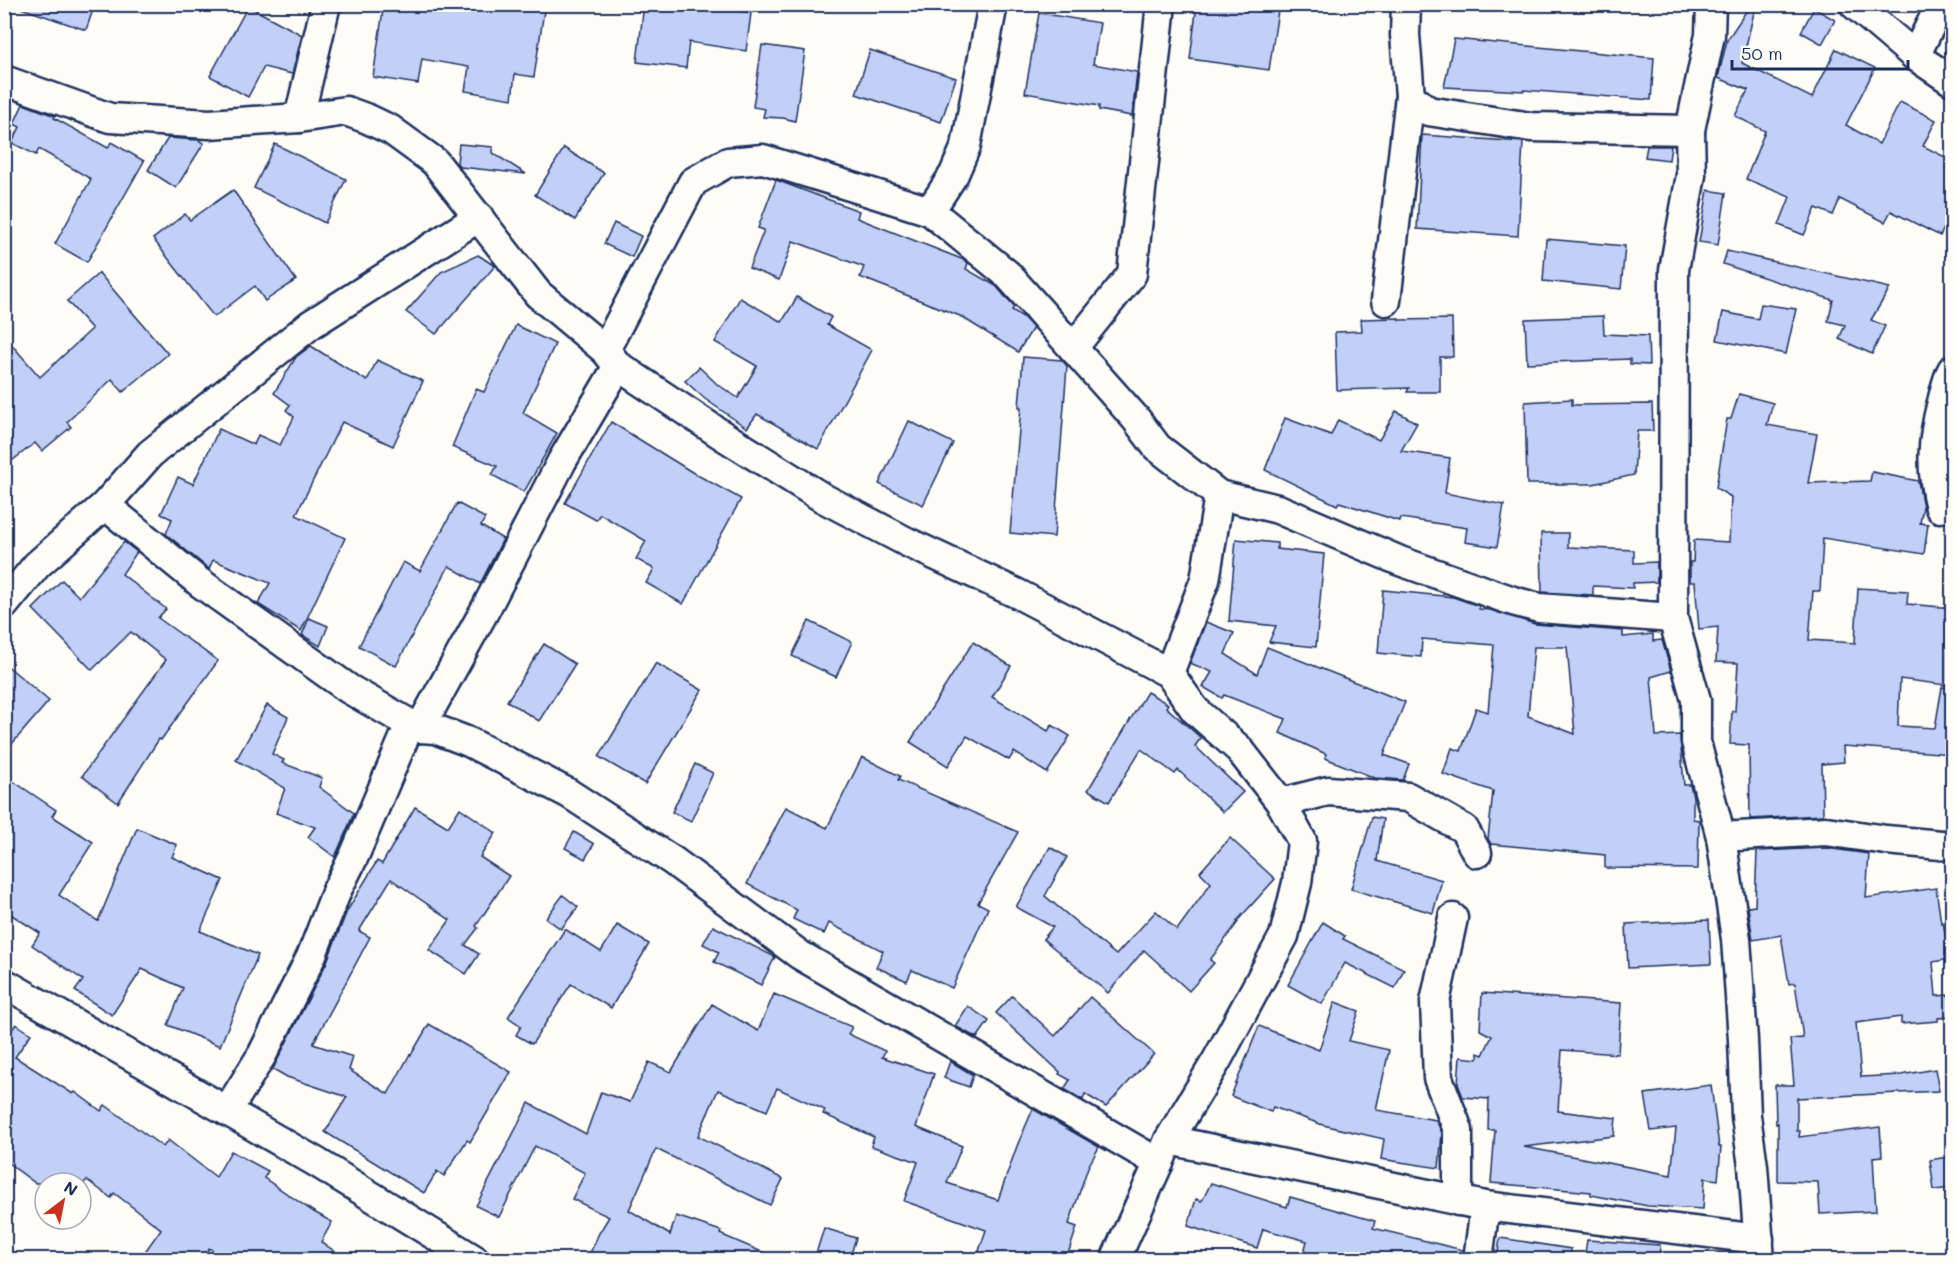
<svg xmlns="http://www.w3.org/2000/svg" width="1957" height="1264" font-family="Mali,sans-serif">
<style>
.building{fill:#c2d0f7;stroke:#1b2f5e;stroke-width:1.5;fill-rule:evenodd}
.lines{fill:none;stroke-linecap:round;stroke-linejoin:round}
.minor-casing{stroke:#1b2f5e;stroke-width:33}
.minor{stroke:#fdfcf7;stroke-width:28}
</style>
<rect width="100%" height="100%" fill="#fdfcf7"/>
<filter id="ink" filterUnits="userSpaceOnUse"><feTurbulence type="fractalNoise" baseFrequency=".0167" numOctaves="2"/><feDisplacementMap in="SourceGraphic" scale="12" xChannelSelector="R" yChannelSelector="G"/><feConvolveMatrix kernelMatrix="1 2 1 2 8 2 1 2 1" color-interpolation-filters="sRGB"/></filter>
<g filter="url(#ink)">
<!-- building -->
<g class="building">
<polygon points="21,4 95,4 86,30 21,8"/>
<polygon points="384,4 545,4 534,77 515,74 512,99 465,91 469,67 422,59 418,84 373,77"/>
<polygon points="644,4 700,4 751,13 746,51 689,42 686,68 637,62"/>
<polygon points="1197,4 1279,4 1269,70 1190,59"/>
<polygon points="1751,4 1756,4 1742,63 1812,98 1836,49 1875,68 1846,125 1879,144 1900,102 1936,120 1923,146 1953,161 1953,211 1940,236 1891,211 1885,222 1840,199 1833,215 1816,208 1804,235 1779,225 1790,197 1746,179 1765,131 1735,116 1748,90 1718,78 1727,40"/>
<polygon points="248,6 302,35 292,74 264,67 248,97 210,76"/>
<polygon points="1814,8 1835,20 1822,44 1801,32"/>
<polygon points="1039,13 1100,23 1093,64 1137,72 1132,116 1099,110 1099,106 1025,93"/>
<polygon points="1454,39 1654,58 1651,100 1524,90 1524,91 1444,87"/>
<polygon points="762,45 805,51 795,121 783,118 763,117 765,109 753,107"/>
<polygon points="870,50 956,78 941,122 856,94"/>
<polygon points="23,104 55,116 54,118 108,148 111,142 144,161 87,262 55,244 91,179 39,149 36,155 12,143 20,127 14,124"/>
<polygon points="1422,135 1523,142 1518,236 1417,229"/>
<polygon points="168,138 198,140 204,143 176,188 148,170"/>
<polygon points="275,144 346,179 325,223 254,188"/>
<polygon points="459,144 493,147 493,153 526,174 460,167 457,163"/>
<polygon points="1647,146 1671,146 1669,160 1645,157"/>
<polygon points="564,148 604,173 575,220 535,195"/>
<polygon points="776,180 859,211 857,218 964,260 968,263 966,269 996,286 1014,307 1012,310 1023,317 1033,328 1018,352 960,316 860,277 864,267 793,241 779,280 749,268 764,230 758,228"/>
<polygon points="233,190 296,280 265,301 255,286 214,317 153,239 185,214 190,220"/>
<polygon points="1708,190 1726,193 1718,245 1699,242"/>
<polygon points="614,223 641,236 632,257 604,244"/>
<polygon points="1546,239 1625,246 1621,289 1543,281"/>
<polygon points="1727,251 1890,288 1871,320 1885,326 1872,354 1839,339 1845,325 1828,321 1833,300 1723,264"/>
<polygon points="478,255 495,266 436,334 406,312 441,272"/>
<polygon points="99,273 168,354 123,392 112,379 67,422 71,427 42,451 35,443 4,467 4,336 40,377 92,329 67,301"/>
<polygon points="797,297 831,317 827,325 872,350 818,449 757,414 747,428 705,399 685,381 699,367 717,384 738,398 757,366 715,342 740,298 782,322"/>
<polygon points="1761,304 1796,309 1786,354 1717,340 1723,312 1758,319"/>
<polygon points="1603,316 1604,334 1648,336 1649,365 1630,364 1630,359 1527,363 1525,319"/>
<polygon points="1399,318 1399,320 1452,319 1453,357 1440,357 1440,392 1407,392 1409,388 1337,390 1335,332 1362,331 1361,319"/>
<polygon points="516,325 555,344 523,413 557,433 524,492 492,475 497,466 452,447 476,389 484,392"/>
<polygon points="311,346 367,381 377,360 423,381 393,446 342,422 296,515 345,538 301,631 258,604 270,583 213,560 209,569 166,534 172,519 161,514 178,477 193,484 219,429 254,445 258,435 280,445 294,417 286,410 290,405 274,393 296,357"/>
<polygon points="1023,357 1062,360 1067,366 1054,537 1010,533 1021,407 1019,407"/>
<polygon points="1739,394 1773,403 1767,425 1817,434 1808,483 1870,481 1872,472 1918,481 1923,507 1920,523 1928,524 1924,554 1823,538 1820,591 1813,591 1809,640 1855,643 1858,588 1908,591 1907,604 1953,608 1953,686 1900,679 1898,726 1935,728 1942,687 1953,688 1953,754 1843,746 1844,762 1822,764 1823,815 1750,819 1749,745 1730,744 1732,711 1735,711 1738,663 1716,662 1718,627 1699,629 1695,582 1690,582 1690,562 1693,562 1694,540 1729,542 1731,497 1716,488 1727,419 1731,419"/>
<polygon points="1572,399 1572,405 1652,404 1653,431 1637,431 1634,475 1593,484 1527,484 1525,402"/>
<polygon points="1396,411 1417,423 1401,451 1450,458 1445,493 1504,505 1497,547 1465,542 1467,528 1401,518 1399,521 1339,502 1337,505 1265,470 1285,418 1331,435 1338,420 1379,440"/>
<polygon points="909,421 953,443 923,505 879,484"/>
<polygon points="611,422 692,472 741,499 683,604 646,583 654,569 636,559 646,541 600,514 596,520 565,503"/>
<polygon points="457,503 485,518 481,526 503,539 480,584 449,566 396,666 359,646 403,562 420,571"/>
<polygon points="1541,533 1568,533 1568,547 1634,550 1634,563 1657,562 1657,582 1633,583 1633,588 1593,586 1593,595 1542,592"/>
<polygon points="1236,539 1277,543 1277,549 1324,554 1316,647 1269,642 1276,626 1229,621"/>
<polygon points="124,542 137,552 122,574 166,609 158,618 218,661 161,740 159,739 118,803 82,776 166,660 131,632 92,670 33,609 62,580 79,597"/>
<path d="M1383,590L1453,597L1479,606V609L1490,610L1535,624L1623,631V637L1653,634V641L1662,640L1671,671L1651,677L1656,736L1680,735L1684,785H1690L1693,797V819L1699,820L1698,869L1605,868V855L1491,844L1488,839L1493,791L1443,774L1452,748L1461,751L1476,708L1488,712L1494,645L1422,639L1421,657L1378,653ZM1534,647H1567L1575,734L1528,716Z"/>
<polygon points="309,618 328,626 320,646 302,635"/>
<polygon points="809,621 852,642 836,677 792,656"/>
<polygon points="1206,622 1234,633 1225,654 1257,674 1267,647 1405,702 1384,755 1409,764 1403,780 1375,778 1325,758 1326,754 1280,733 1286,719 1224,695 1222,698 1203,687 1212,672 1190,663"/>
<polygon points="973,642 1011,666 992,697 1048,731 1052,725 1070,736 1047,773 1014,752 1009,760 967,736 948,766 910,742"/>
<polygon points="544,644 575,664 539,721 507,701"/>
<polygon points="4,663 49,701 4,753"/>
<polygon points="656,663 702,690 645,784 599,757"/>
<polygon points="1147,692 1168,704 1166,707 1201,738 1195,746 1243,792 1223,812 1178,770 1175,774 1141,749 1109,802 1088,790"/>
<polygon points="267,705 288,717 272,754 284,760 282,763 322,778 319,787 354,813 335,857 308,837 315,827 276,813 285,788 236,760"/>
<polygon points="862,757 900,776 898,780 1018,832 978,903 988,908 952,988 912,970 907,981 876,967 883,951 829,923 824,934 793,919 797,910 747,884 786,807 827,828"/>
<polygon points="695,764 713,773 691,821 672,812"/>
<polygon points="4,775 56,810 52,816 93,842 59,895 98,921 137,828 177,845 172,857 223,880 200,931 258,955 220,1046 168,1025 183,988 142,969 112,1015 75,991 83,980 32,945 40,933 4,910"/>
<polygon points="415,807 448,827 460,808 496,833 480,857 509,876 476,926 478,928 465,945 479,954 466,974 429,950 450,920 391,879 359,931 370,937 313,1044 353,1057 349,1070 388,1094 410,1054 411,1055 429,1024 511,1072 470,1142 467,1140 444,1176 437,1171 424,1193 325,1132 347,1097 287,1077 273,1069 326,964 347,911 377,861 382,864"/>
<polygon points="1372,817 1383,819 1377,861 1442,880 1433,913 1351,889"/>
<polygon points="574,832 594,844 585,859 565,848"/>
<polygon points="1230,838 1275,879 1237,921 1238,922 1210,960 1214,963 1189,991 1144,950 1108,993 1043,939 1053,927 1016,907 1050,847 1067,857 1045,896 1116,955 1156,911 1177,930 1211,883 1200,872"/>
<polygon points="1825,848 1869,854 1866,898 1936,888 1941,923 1943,922 1950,959 1933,962 1936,996 1949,995 1949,997 1953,997 1953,1017 1938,1018 1938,1021 1901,1024 1901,1017 1856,1023 1861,1077 1901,1075 1935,1069 1939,1091 1797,1098 1797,1131 1800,1131 1799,1137 1880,1127 1882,1156 1873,1157 1876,1211 1820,1214 1818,1182 1778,1181 1778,1123 1776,1124 1775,1085 1794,1085 1790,1039 1803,1038 1795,983 1789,984 1781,935 1753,940 1748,907 1755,906 1757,851"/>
<polygon points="563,895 578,907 561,929 546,918"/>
<polygon points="1709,920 1711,964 1628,968 1626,924"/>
<polygon points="1323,922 1345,936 1343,939 1404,969 1395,988 1345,963 1322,1004 1288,985"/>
<polygon points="617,925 649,944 611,1008 571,984 532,1044 516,1035 521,1026 508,1017 565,929 601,952"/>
<polygon points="713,926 775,957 761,985 714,962 719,952 703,944"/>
<polygon points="1482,993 1621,1003 1618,1054 1562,1050 1558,1111 1616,1118 1614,1136 1524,1147 1671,1175 1676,1128 1651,1131 1645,1094 1711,1085 1719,1147 1721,1147 1718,1180 1705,1178 1703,1209 1648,1206 1591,1195 1591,1192 1491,1183 1495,1130 1488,1130 1489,1099 1463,1097 1458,1084 1460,1057 1478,1059 1478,1053 1483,1055 1492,1036 1480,1030"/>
<polygon points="774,994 852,1027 848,1034 885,1051 882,1057 934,1074 916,1127 962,1146 947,1183 998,1200 1017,1146 1033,1109 1099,1147 1088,1167 1069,1224 1077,1227 1066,1260 976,1260 986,1230 904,1201 918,1162 871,1146 874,1137 823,1114 825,1110 777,1088 767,1111 718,1090 698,1136 783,1179 770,1205 656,1149 629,1210 670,1235 676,1216 721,1231 720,1234 781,1260 587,1260 599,1233 609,1217 572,1199 585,1173 535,1146 499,1217 476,1206 529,1103 586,1134 601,1092 630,1102 649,1062 671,1072 712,1004 758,1031"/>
<polygon points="1012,996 1055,1036 1090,997 1154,1054 1106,1107 1085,1094 1083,1100 1064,1089 1070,1080 1059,1074 1060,1072 996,1013"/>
<polygon points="1335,1002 1359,1011 1349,1041 1389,1050 1376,1110 1436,1120 1442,1133 1439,1168 1381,1159 1384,1139 1323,1125 1273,1107 1271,1112 1231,1096 1259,1026 1319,1050"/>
<polygon points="968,1006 989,1021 977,1038 955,1026"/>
<polygon points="16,1024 31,1034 15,1057 73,1094 75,1092 101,1111 105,1105 163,1147 168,1140 216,1177 231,1151 268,1171 264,1178 314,1212 332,1222 321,1242 348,1260 226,1260 209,1248 202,1260 139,1260 161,1229 114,1193 111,1198 87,1180 84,1183 35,1183 4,1160 4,1041"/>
<polygon points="950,1061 973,1075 969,1087 944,1078"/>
<polygon points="1953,1156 1953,1188 1934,1190 1930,1160"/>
<polygon points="1211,1183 1287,1207 1290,1197 1375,1221 1373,1228 1463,1250 1462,1260 1302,1260 1307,1241 1263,1229 1257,1248 1188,1226 1196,1199 1201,1201 1203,1199"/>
<polygon points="824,1228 856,1238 849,1260 814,1260"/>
<polygon points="1500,1238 1571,1249 1570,1260 1497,1260"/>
<polygon points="1587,1240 1660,1245 1659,1260 1584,1260"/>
</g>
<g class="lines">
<!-- minor casing -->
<g class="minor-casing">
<g id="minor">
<polyline points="1406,4 1405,35 1410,96 1428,111 1531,127 1690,130"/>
<polyline points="1711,4 1710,35 1690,130 1691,175 1674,270 1673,618 1696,700 1696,742 1721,837 1736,939 1743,1040 1746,1116 1753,1166 1760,1260"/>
<polyline points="1854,4 1915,56 1952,81"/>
<polyline points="1915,56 1941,4"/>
<polyline points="4,80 110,118 209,124 299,118 346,111 368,119 391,130 435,162 538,294 605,350 618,366 722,435 823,498 907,542 1018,594 1169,673 1195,710 1239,749 1281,803 1302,841 1297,883 1284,936 1217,1060 1169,1140 1115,1260"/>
<polyline points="299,118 326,4"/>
<polyline points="930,211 954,174 966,146 993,4"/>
<polyline points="1386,301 1410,96"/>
<polyline points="1073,348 1132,274 1161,4"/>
<polyline points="605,350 693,182 728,162 763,159 930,211 1007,274 1136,419 1157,447 1219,495 1278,509 1400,561 1513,601 1539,608 1673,618"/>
<polyline points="105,505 199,582 266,630 349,689 410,724 420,728 435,729 469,742 568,793 673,861 800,955 1159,1163"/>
<path d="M1940,508C1930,468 1932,441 1942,402C1945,391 1947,379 1952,370"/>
<polyline points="4,605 37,565 105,505 150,454 310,325 479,217"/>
<polyline points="1169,673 1205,580 1219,495"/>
<polyline points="420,728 485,610 562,461 618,366"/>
<polyline points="1281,803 1328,791 1408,797 1464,829 1477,853"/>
<polyline points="1721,837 1826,831 1886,840 1952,846"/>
<polyline points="1453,918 1435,1002 1438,1078 1458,1130 1458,1201"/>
<polyline points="4,983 316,1162 475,1260"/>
<polyline points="227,1111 262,1055 311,957 337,890 355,854 410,724"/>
<polyline points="1169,1140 1485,1206 1759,1239"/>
<polyline points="1478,1260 1485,1206"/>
</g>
</g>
<!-- minor -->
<use href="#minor" class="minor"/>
</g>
</g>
<!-- margin -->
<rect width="1957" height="1264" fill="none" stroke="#fdfcf7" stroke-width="24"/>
<rect x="12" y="12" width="1933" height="1240" fill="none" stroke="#1b2f5e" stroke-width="2" filter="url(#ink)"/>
<!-- north arrow -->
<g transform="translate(63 1201) rotate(32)"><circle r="28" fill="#fdfcf7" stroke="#a3aaba" stroke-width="1.5"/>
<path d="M0-4.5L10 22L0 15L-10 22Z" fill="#c8321e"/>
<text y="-9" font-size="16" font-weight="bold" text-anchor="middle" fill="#1b2f5e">N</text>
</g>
<!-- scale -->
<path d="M1732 60v9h176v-9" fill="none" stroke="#1b2f5e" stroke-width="3"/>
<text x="1741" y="60" font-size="18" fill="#1b2f5e" stroke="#fdfcf7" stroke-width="4.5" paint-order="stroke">50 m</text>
</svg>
